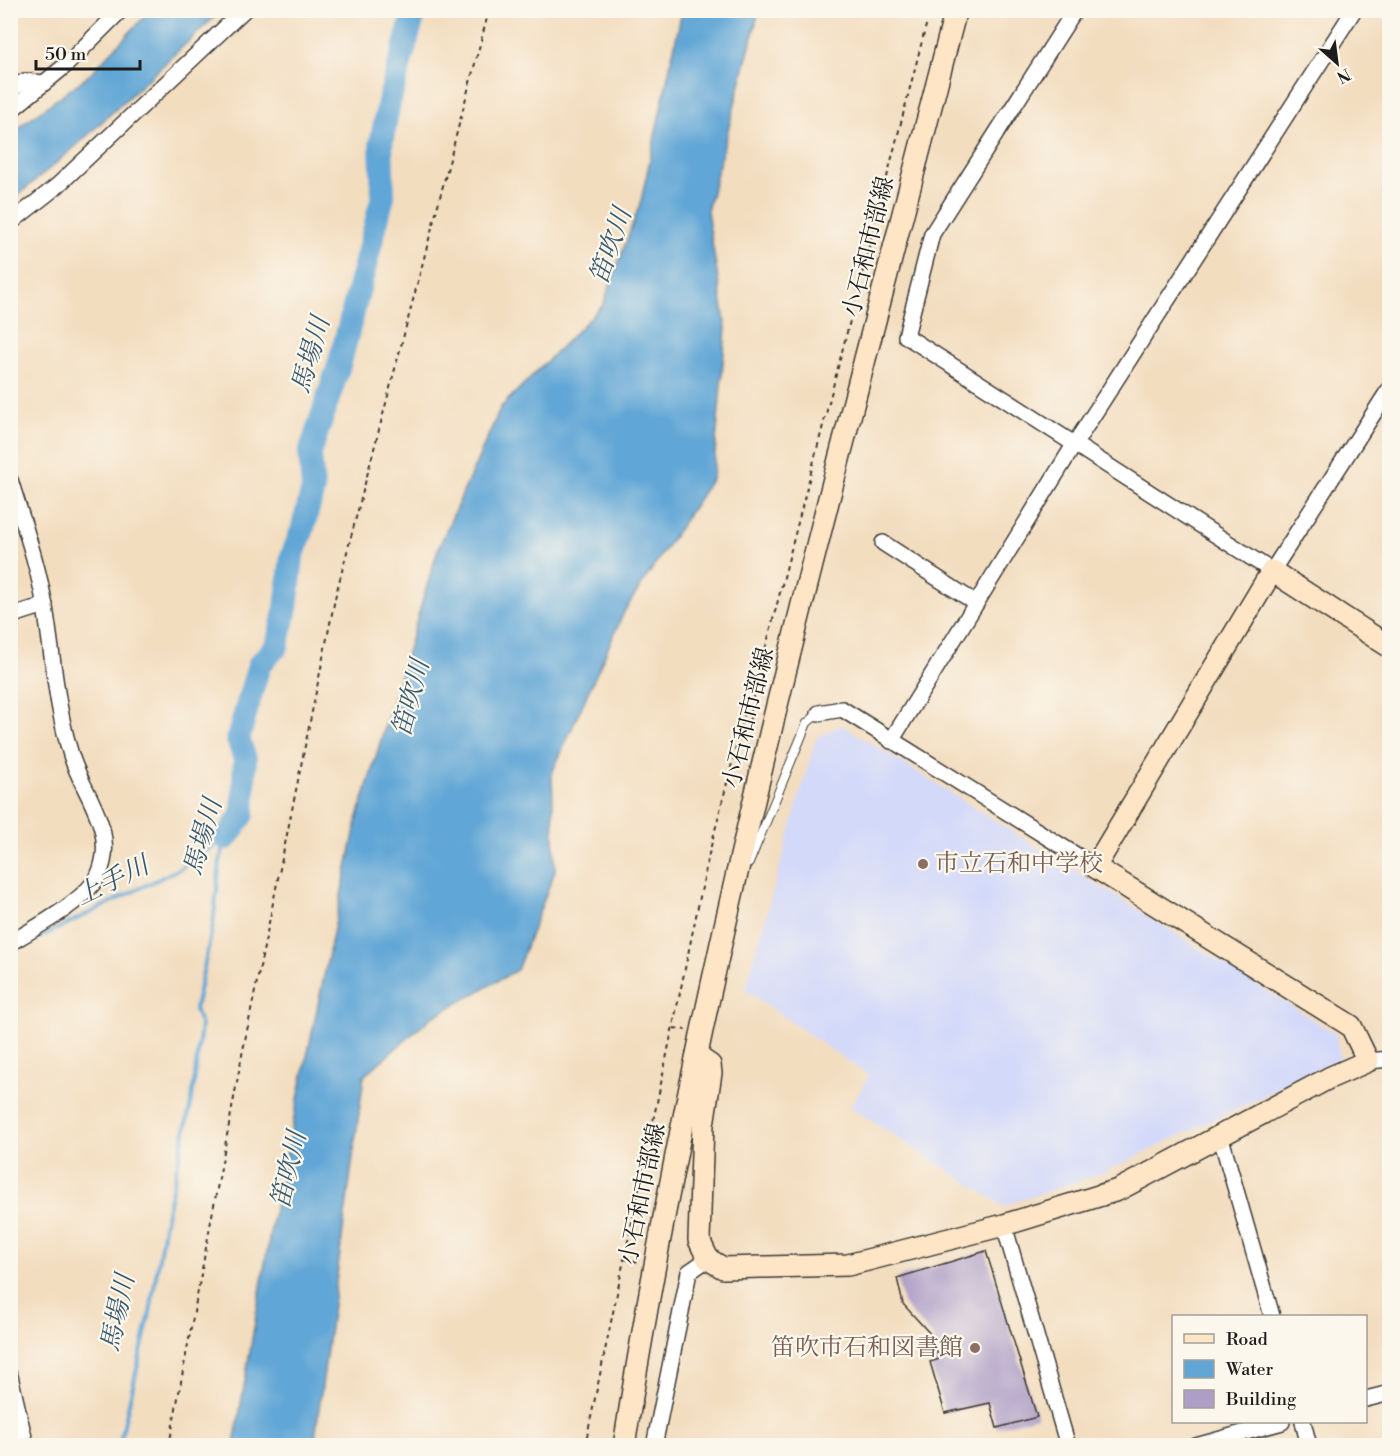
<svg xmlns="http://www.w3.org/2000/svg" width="1400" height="1456" font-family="'Libre Bodoni','Noto Serif JP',serif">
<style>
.built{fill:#d3d9f9}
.water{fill:#60a6d6;stroke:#3e6179;stroke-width:1.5}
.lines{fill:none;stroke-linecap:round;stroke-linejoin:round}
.stream{stroke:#60a6d6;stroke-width:4}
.river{stroke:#60a6d6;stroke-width:24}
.building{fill:#ae9dc6}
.lane-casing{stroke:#3c3934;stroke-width:10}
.street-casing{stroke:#3c3934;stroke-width:18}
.secondary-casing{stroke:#3c3934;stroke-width:24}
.path{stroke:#3c3934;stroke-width:2;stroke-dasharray:4.5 4.5;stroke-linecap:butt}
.lane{stroke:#fff;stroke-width:8}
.street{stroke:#fff;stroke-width:15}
.secondary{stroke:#fde5c5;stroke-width:21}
.education-dot{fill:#8d6e63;stroke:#fbf7ec;stroke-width:2}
.labels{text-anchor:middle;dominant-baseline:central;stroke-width:4.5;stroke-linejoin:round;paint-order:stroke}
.street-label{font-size:24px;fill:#1c1c1c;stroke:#fbf7ec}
.education-label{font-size:24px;fill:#785e54;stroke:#fbf7ec;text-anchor:start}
.water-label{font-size:26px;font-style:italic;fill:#3b5a70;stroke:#fbf7ec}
</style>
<rect width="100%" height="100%" fill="#fbf7ec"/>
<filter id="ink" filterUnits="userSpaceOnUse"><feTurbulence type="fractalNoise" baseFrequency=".0167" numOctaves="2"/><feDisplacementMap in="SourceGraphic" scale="12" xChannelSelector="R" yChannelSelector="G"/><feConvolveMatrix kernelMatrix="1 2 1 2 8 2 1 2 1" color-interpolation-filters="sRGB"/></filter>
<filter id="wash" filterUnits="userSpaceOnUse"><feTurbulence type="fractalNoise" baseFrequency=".008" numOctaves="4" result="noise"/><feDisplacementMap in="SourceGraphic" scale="24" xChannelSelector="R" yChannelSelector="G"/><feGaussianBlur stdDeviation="1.35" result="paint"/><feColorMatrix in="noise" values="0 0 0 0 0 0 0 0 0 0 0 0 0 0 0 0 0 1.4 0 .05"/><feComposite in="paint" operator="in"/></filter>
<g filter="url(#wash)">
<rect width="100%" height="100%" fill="#f3ddbf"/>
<!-- built -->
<polygon class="built" points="842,725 1336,1034 1340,1059 1100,1174 1003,1206 850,1107 869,1076 745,990 816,738"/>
<!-- water -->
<g class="water">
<polygon points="150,11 221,11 75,147 11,201 11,133 88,76"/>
<polygon points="682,11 759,11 707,211 726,328 713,477 625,610 552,773 555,871 517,970 431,1018 364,1076 314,1445 234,1445 272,1222 357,820 438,549 501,407 603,305 641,201"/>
</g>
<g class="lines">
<!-- stream -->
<g class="stream">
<polyline points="10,952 181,868 226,838"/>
<polyline points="119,1446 150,1313 165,1221 192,1099 201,1026 195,1009 213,925 220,861 226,838"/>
</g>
<!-- river -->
<polyline class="river" points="226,838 243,814 245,759 238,739 259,665 277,646 286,608 292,556 302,531 313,489 310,453 340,362 383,196 381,144 389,102 415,10"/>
</g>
<g id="blocks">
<!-- building -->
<polygon class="building" points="986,1251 1037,1417 997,1428 990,1403 945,1413 930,1362 939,1359 932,1336 903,1304 897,1278"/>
</g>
</g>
<g filter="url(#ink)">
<use href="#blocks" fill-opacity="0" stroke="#3c3934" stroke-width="1.5"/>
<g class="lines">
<!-- lane casing -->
<g class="lane-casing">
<polyline id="lane" points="749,863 807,723 819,713"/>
</g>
<!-- street casing -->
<g class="street-casing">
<g id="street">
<polyline points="1075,10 932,234 906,336 1272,571 1390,388"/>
<polyline points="10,90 25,81 43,83"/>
<polyline points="10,111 66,65 121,10"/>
<polyline points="10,223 57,186 244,10"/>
<path d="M10,480C23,522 38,564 45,607C53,656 56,707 71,755C83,795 118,830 99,874C87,900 35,928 10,943"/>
<polyline points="883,543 976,603"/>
<polyline points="10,616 45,605"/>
<polyline points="819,713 842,709 1095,867"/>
<polyline points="891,741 1074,445 1354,10"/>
<polyline points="1368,1061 1390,1059"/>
<polyline points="1221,1138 1272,1316"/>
<polyline points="1004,1225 1068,1446"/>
<polyline points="10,1376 26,1446"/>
<polyline points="1366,1399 1390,1393"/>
<polyline points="1303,1422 1309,1446"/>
<polyline points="654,1446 689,1272 708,1259"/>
<polyline points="1196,1446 1282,1422"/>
</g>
</g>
<!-- secondary casing -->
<g class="secondary-casing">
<g id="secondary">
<polyline points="698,1057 710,1065 711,1073 703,1125 699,1240 708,1259 723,1268 848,1265 1004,1225 1118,1190 1329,1078 1368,1061 1351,1026 1095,867 1272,571 1390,647"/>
<path d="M624,1446C700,960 833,486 956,10"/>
</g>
</g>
<!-- path -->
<g class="path">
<polyline points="747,749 751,705"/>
<polyline points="674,1028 686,1030"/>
<polyline points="624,1259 639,1262"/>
<polyline points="169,1446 242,1055 336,594 489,10"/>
<polyline points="585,1446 709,854 744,716 751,705 930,10"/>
</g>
<!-- lane -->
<use href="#lane" class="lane"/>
<!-- street -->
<use href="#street" class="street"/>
<!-- secondary -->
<use href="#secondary" class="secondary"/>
</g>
</g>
<!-- markers -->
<g class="education-dot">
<circle cx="923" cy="864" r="6"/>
<circle cx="975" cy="1348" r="6"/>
</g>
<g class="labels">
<!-- street labels -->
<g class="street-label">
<text transform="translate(869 247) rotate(-76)">小石和市部線</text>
<text transform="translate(749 718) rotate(-76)">小石和市部線</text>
<text transform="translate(643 1194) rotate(-78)">小石和市部線</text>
</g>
<!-- education labels -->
<g class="education-label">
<text x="935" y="864">市立石和中学校</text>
<text x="963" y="1348" text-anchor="end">笛吹市石和図書館</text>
</g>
<!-- water labels -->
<g class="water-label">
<text transform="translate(611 246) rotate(-71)">笛吹川</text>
<text transform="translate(311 355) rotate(-74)">馬場川</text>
<text transform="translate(411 698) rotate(-75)">笛吹川</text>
<text transform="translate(203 837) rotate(-74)">馬場川</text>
<text transform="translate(112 881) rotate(-26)">上手川</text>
<text transform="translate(289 1170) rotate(-77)">笛吹川</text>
<text transform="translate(118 1313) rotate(-78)">馬場川</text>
</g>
</g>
<!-- margin -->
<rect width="1400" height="1456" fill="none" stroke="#fbf7ec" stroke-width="36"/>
<!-- legend -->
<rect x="1172" y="1315" width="195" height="108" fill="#fbf7ec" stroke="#a29f99" stroke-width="1.5"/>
<rect x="1184" y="1334" width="30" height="9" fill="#fde5c5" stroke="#a29f99" stroke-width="1.5"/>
<text x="1226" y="1345" font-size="18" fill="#1c1c1c">Road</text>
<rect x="1184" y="1360" width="30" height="18" fill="#60a6d6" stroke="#a29f99" stroke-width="1.5"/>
<text x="1226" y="1375" font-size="18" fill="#1c1c1c">Water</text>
<rect x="1184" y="1390" width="30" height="18" fill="#ae9dc6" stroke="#a29f99" stroke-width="1.5"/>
<text x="1226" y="1405" font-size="18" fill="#1c1c1c">Building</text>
<!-- north arrow -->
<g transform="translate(1337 63) rotate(152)" stroke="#fbf7ec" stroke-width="4.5" paint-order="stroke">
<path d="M0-4.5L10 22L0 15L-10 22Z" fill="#1c1c1c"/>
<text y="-9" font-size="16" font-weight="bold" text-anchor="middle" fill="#1c1c1c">N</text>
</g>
<!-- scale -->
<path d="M36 60v9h104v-9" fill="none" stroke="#1c1c1c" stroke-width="3"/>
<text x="45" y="60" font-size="18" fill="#1c1c1c" stroke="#fbf7ec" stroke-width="4.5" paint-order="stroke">50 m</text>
</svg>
